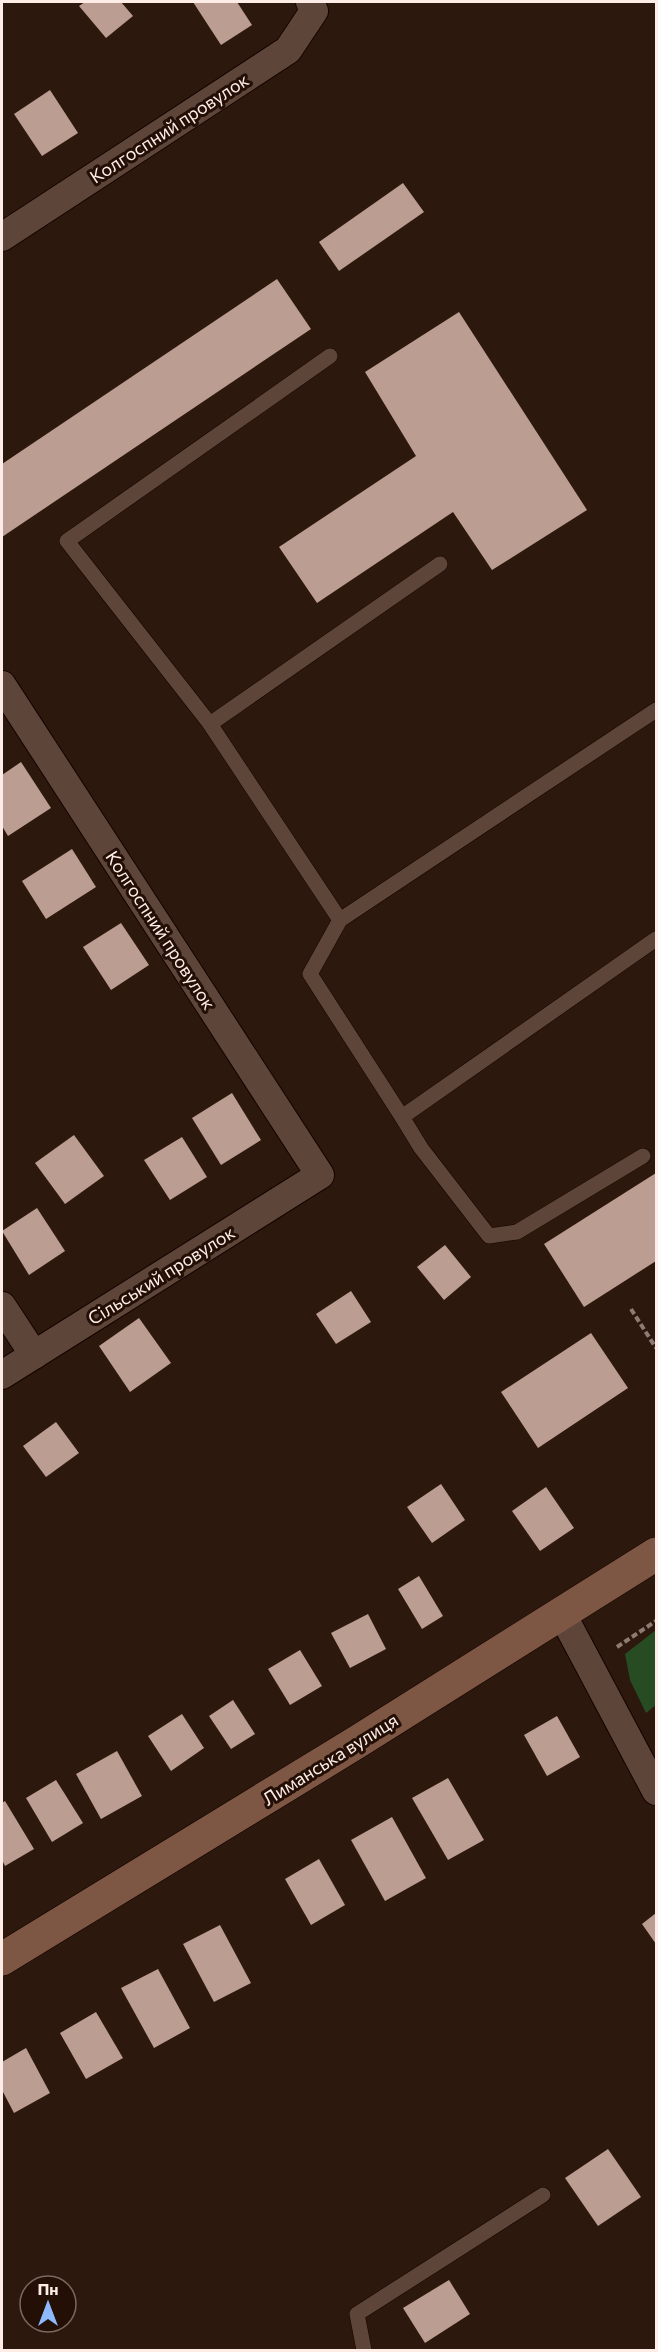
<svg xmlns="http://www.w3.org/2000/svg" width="658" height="2352" font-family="Commissioner,sans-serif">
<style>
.green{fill:#274c24}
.building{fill:#bb9e91}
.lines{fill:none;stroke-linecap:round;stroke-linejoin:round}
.lane-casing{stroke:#140300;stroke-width:16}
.street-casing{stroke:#140300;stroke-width:30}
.secondary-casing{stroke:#140300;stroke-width:34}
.path{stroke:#8e7b72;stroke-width:4;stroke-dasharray:6 3;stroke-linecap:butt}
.lane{stroke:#5e453a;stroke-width:15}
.street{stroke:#5e453a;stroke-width:28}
.secondary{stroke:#7e5744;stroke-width:33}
.labels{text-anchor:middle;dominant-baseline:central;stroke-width:6;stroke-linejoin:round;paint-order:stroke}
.street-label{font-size:18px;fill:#fdede6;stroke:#230f05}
</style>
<rect width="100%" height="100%" fill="#2d180d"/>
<!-- green -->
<polygon class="green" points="656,1630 656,1705 646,1713 630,1680 625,1654"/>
<!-- building -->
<g class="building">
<polygon points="85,2 121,2 133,16 106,38 79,6"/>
<polygon points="193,2 237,2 252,25 221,45"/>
<polygon points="50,90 78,133 42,156 14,114"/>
<polygon points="403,183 424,212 339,271 319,242"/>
<polygon points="277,279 311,329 2,537 2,464"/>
<polygon points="459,312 587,510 492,570 453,512 317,603 279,547 416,456 365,372"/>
<polygon points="21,762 51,808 8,836 2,826 2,775"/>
<polygon points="72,849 96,887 46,919 22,881"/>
<polygon points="121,923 149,965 111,990 83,947"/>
<polygon points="232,1093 261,1140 221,1165 192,1118"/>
<polygon points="74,1135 104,1176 65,1204 35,1163"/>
<polygon points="182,1137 207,1177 170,1200 144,1160"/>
<polygon points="656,1173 656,1261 584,1307 544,1244"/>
<polygon points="37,1208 65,1251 29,1275 2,1231"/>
<polygon points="445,1245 471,1277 444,1300 417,1267"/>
<polygon points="351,1291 371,1322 336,1344 316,1314"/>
<polygon points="139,1318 171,1363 130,1392 99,1346"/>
<polygon points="591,1333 628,1388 538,1448 501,1392"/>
<polygon points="56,1422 79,1453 46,1477 23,1446"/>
<polygon points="441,1484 465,1520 432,1543 407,1507"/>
<polygon points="546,1487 574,1528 540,1551 512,1511"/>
<polygon points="419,1576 443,1616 422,1629 398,1589"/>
<polygon points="368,1614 386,1649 350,1668 331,1633"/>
<polygon points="300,1650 322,1686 290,1705 268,1669"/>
<polygon points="233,1700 255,1734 231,1749 209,1716"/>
<polygon points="182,1714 204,1748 171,1771 148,1736"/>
<polygon points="557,1716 580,1757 547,1776 524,1735"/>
<polygon points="117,1751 142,1796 101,1819 76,1774"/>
<polygon points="448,1778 484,1840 448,1860 412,1798"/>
<polygon points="56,1780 83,1823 52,1842 26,1798"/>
<polygon points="5,1801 34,1849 5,1866 2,1860 2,1803"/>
<polygon points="392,1817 426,1878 385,1901 351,1840"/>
<polygon points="319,1859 345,1905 311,1925 285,1879"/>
<polygon points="656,1913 656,1944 642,1924"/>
<polygon points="220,1925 251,1983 214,2002 183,1944"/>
<polygon points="158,1969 190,2028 154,2048 121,1988"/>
<polygon points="96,2012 123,2058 86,2079 60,2033"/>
<polygon points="26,2048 50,2093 14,2113 2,2090 2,2062"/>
<polygon points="608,2149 641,2197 598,2226 565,2178"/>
<polygon points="449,2280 470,2314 425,2343 403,2308"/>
</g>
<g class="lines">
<!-- lane casing -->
<g class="lane-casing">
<g id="lane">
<polyline points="330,356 67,541 210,724 340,920"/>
<polyline points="656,710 340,920 310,974 402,1117 656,939"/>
<polyline points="210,724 440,564"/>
<polyline points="402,1117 421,1148 489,1236 517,1232 643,1156"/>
<polyline points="364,2350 357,2314 543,2195"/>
</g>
</g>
<!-- street casing -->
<g class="street-casing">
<g id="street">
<polyline points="2,237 288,50 314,11 310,2"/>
<polyline points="2,685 320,1175 2,1375"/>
<polyline points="2,1306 34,1355"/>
<polyline points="562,1614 656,1791"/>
</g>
</g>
<!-- secondary casing -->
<g class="secondary-casing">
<polyline id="secondary" points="2,1959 357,1742 656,1554"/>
</g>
<!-- path -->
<g class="path">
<polyline points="631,1309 656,1348"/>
<polyline points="617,1647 656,1621"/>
</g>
<!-- lane -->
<use href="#lane" class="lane"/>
<!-- street -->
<use href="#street" class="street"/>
<!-- secondary -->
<use href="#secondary" class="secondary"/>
</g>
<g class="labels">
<!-- street labels -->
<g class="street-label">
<text transform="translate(169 128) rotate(-33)">Колгоспний провулок</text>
<text transform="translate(161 930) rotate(57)">Колгоспний провулок</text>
<text transform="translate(161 1275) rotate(-32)">Сільський провулок</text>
<text transform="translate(330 1759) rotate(-32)">Лиманська вулиця</text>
</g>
</g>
<!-- border -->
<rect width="658" height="2352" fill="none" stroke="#fdede6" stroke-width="6"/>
<!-- north arrow -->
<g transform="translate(48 2304)"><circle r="28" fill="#230f05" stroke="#7a685f" stroke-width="1.5"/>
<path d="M0-4.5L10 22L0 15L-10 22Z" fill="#8eb9fd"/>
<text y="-9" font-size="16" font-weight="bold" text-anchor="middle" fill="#fdede6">Пн</text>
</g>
</svg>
